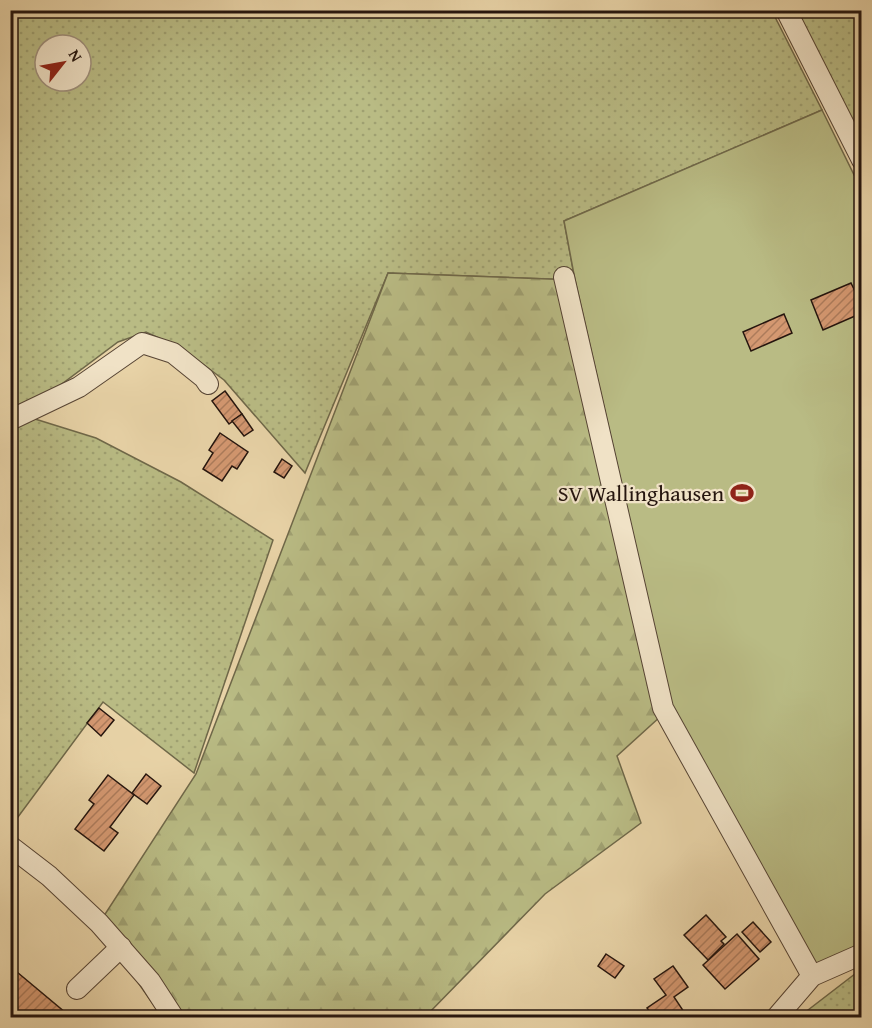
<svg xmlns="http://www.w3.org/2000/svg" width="872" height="1028" font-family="'Gentium Book Plus',serif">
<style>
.grass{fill:url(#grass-dots);stroke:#6f6849;stroke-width:1.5;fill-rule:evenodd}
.forest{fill:url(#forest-firs);stroke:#6f6849;stroke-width:1.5}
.garden{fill:#b9bb84;stroke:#6f6849;stroke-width:1.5}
.building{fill:url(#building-hatch);stroke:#25150e;stroke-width:1.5}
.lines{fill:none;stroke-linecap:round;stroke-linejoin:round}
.minor-casing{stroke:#564434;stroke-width:22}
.path{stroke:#25150e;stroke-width:3;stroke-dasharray:1.5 3;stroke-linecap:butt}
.minor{stroke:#f0e2c6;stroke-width:20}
.labels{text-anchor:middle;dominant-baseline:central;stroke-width:4.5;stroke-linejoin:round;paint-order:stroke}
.poi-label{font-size:22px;fill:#25150e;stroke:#f0e2c6;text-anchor:end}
</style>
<defs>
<pattern id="grass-dots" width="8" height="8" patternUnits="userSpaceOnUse" patternTransform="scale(1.5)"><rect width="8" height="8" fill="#b9bb84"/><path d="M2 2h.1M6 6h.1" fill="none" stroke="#9fa071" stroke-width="1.8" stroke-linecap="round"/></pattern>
<pattern id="forest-firs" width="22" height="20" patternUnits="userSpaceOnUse" patternTransform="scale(1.5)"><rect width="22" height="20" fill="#b9bb84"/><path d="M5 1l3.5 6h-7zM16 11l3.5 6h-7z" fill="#9fa071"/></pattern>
<pattern id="building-hatch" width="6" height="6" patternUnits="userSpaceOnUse" patternTransform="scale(1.5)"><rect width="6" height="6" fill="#d49871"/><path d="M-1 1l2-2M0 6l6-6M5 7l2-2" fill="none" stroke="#ac7b5b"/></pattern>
</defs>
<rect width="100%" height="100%" fill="#e8d3a7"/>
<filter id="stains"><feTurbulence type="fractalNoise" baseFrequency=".00333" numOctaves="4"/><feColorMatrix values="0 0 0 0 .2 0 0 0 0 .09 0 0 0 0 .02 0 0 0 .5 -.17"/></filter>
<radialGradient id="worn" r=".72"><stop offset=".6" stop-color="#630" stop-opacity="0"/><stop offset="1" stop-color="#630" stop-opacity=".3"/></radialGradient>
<!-- grass -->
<g class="grass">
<path d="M11,11H772L822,110L564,221L575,280L388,273L305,473L224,380L181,348L146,332L118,342L43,398L11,412ZM45,45H81V81H45Z"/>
<polygon points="797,11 861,11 861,138"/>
<polygon points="35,419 96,438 181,482 273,540 194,773 103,702 18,817 11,812 11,428"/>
<polygon points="861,969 861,1017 799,1017 860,970"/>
</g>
<!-- forest -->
<polygon class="forest" points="388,273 575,280 672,706 617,756 641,823 545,894 425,1017 162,1017 98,925 196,774"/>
<!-- garden -->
<polygon class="garden" points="822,110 861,189 861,944 813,966 672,706 575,280 564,221"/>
<!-- building -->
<g class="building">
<polygon points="851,283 862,306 862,313 823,330 811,300"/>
<polygon points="784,314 792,333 751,351 743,332"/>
<polygon points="225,391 242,414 229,424 212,401"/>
<polygon points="242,414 253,430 244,436 232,421"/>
<polygon points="220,433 248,452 237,469 232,466 222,481 203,469 213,453 209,450"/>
<polygon points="282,459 292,466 284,478 274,472"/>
<polygon points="99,708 114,720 101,736 87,723"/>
<polygon points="146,774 161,786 147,804 132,793"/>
<polygon points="108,775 134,795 110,827 118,833 104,851 75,829 94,804 89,800"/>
<polygon points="706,915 726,937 721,941 724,944 708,960 684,935"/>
<polygon points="753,922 771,942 760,952 742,932"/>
<polygon points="737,934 759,959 725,989 703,965"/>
<polygon points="606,954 624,966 615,978 598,966"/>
<polygon points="673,966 688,987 674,997 688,1018 654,1018 647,1008 666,995 654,979"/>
<polygon points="10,968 17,972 72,1018 10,1018"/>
</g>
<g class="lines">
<!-- minor casing -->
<g class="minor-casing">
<g id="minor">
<polyline points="786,10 862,160"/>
<polyline points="564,277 663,708 812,976"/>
<polyline points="10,420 79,387 142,343 173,353 204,378 208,384"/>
<polyline points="10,846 49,876 99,923 150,981 174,1018"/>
<polyline points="77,989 121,947"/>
<polyline points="776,1018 812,976 862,954"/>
</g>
</g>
<!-- path -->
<polyline class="path" points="10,823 17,827"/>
<!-- minor -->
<use href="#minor" class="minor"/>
</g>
<!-- icons -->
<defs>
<g id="stadium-bare" transform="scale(1.8)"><path d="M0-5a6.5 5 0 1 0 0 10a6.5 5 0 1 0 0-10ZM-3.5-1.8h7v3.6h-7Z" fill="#8f2418" stroke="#f0e2c6" stroke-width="2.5" paint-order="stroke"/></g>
</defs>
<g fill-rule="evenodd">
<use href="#stadium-bare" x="742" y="493"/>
</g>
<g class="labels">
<!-- poi labels -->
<g class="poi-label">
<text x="724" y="493">SV Wallinghausen</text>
</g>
</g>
<!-- margin -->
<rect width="872" height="1028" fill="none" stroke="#e8d3a7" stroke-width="36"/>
<rect x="12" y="12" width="848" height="1004" fill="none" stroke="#25150e" stroke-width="3"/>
<rect x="18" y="18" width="836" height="992" fill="none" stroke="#25150e" stroke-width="1.5"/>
<!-- north arrow -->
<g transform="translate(63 63) rotate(59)"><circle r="28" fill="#f0e2c6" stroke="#9f907c" stroke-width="1.5"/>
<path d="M0-4.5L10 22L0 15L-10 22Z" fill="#8f2418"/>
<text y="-9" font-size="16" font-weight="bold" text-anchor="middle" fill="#25150e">N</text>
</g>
<rect width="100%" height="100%" filter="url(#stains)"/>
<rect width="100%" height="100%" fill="url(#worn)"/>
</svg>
